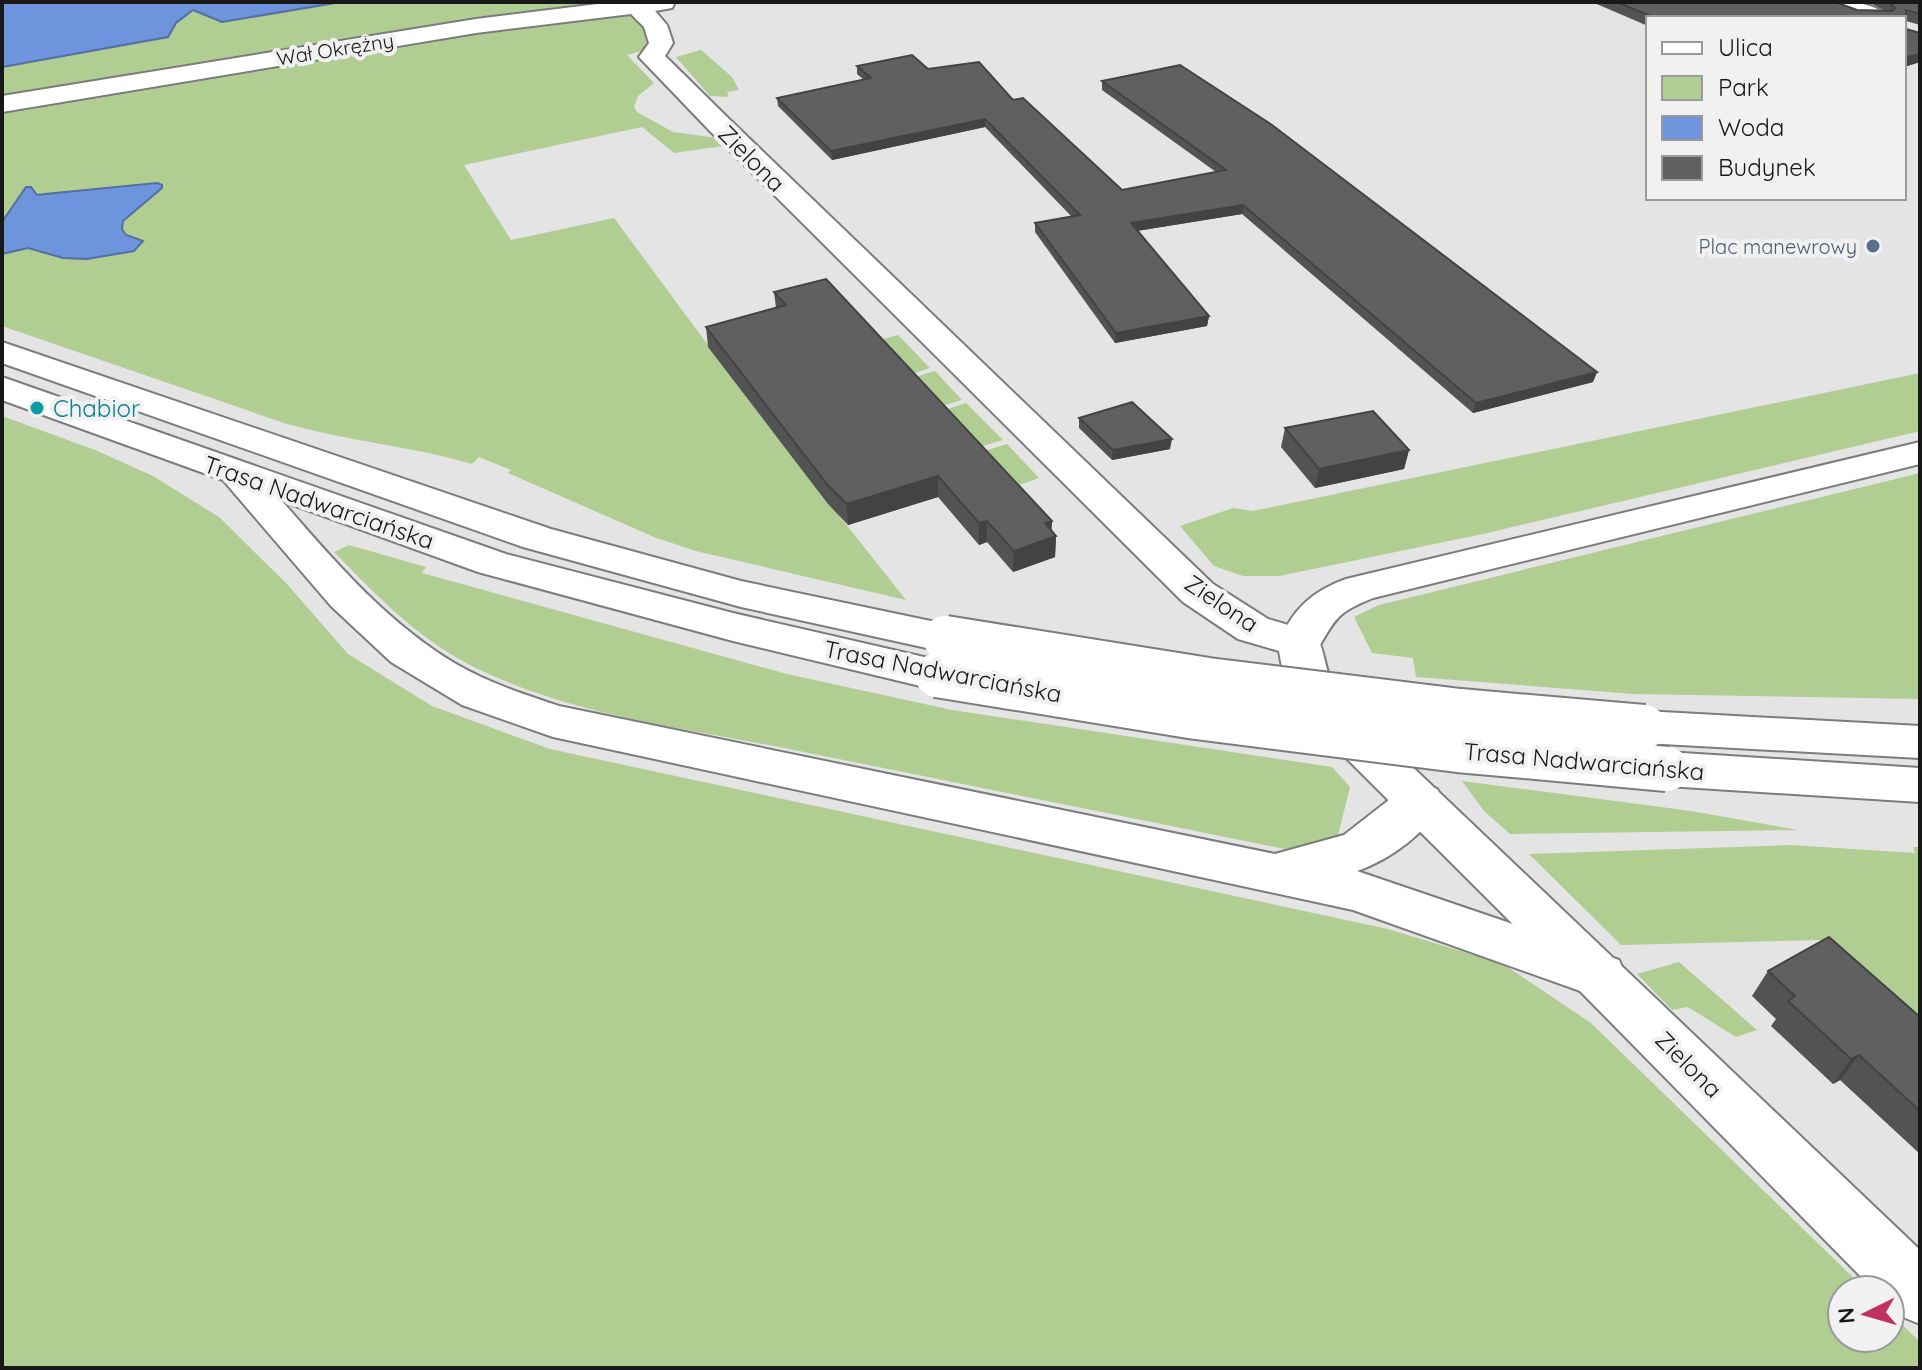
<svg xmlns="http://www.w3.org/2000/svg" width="1922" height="1370" font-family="Quicksand,sans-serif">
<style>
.green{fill:#b0cd92}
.water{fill:#6e94dd;stroke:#546fa2;stroke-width:2}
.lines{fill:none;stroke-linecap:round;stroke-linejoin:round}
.minor-casing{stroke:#7c7c7d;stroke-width:4}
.major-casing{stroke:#7c7c7d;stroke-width:4}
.minor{fill:#fff;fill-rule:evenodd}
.major{fill:#fff;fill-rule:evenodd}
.major-bridge-casing{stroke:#7c7c7d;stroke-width:48;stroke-linecap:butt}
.major-bridge{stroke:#fff;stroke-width:44}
.wall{fill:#535353}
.shaded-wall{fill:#444343}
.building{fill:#616060;stroke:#444343;stroke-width:2}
.service-dot{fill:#5c6f8a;stroke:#f1f1f2;stroke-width:3}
.culture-dot{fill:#0f9aa8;stroke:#f1f1f2;stroke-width:3}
.labels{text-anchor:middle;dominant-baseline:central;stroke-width:8;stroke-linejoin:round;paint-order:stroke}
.far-street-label{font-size:20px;fill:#181818;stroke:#f1f1f2}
.far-service-label{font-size:20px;fill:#4e5e75;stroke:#f1f1f2;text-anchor:end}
.street-label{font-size:24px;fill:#181818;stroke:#f1f1f2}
.culture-label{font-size:24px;fill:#0d838f;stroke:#f1f1f2;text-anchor:start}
</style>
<rect width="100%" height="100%" fill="#e4e4e5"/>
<!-- green -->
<g class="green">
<path d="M341,2H641L623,14L635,18L659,34L645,50L627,55L654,83L638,96L634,107L637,112L673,132L717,138L723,146L674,153L642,127L464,165L511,240L614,218L765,422L906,600L696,551L654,537L508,473L511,470L479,457L472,464C411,446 348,441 287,424L2,326V67L168,37L176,23L193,10L223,22Z"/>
<polygon points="701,50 732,77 739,90 727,92 729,97 710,96 676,57"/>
<polygon points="898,335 930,368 912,374 880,340"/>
<polygon points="935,371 962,400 942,406 915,377"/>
<polygon points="1920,373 1920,431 1483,534 1279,576 1243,576 1214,566 1180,526 1233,508 1253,511"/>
<polygon points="966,403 1003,440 980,447 945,410"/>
<polygon points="2,416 95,450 153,476 219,517 286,583 348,654 432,706 550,749 1388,929 1503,964 1591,1023 1866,1290 1842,1290 1842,1338 1890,1338 1890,1313 1920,1342 1920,1368 2,1368"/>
<polygon points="1007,444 1039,478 1016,486 984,451"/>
<polygon points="1920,473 1920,699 1634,694 1416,677 1413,658 1372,653 1354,617 1379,605"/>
<path d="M349,545L426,567L422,573L787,674L952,710L1332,767L1350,787L1337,839L1285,849C1121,816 957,783 794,750C689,729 575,716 478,669C420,641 379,598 334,552Z"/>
<polygon points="1462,781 1691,811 1798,830 1510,834 1484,811"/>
<polygon points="1791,845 1915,853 1913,847 1920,847 1920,1029 1820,940 1621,945 1529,854"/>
<polygon points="1679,962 1757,1030 1736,1037 1688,1007 1672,1010 1637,974"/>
</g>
<!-- water -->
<g class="water">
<polygon points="2,2 341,2 222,22 193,10 176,23 168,37 2,67"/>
<polygon points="157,183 162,185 162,188 123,221 122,229 126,235 143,241 134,251 87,259 63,258 28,248 2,254 2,222 26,187 31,187 37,195 45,194"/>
</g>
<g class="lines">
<!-- minor casing -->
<g class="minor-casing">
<g id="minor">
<path d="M614,2H675L672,8L655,11L667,25L673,43L665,56L729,119L1213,584L1268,619L1315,633C1327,653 1323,673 1340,698L1920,1250V1324L1898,1315L1890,1307V1290H1874L1581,992L1308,720L1284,678L1279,651L1238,639L1183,602L710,131L639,57L649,43L644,27L631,14L476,33L2,112V96L476,19Z"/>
<path d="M1824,2C1845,2 1874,0 1888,18C1867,18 1839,20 1824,2Z"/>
</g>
</g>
<!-- major casing -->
<g class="major-casing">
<g id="major">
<polygon points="2,342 551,529 741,581 945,624 960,628 966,638 960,648 945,652 741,607 523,547 2,363"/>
<path d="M2,377L506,554L733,613L937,660L952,664L959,675L952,686L937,690L733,641L478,572L282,501C334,561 387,623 456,664C489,683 523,694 559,706L1275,854L1344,835L1403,789L1420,784L1437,789L1444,802C1427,832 1390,860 1357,871L1619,960L1626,976L1619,992L1600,998L1353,910L553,737L462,705L391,662L331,606L223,480L2,400Z"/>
<path d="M1920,442V464L1373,598C1333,614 1336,620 1315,653L1300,657L1285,653L1279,643C1292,609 1313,591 1346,579Z"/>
<polygon points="1644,711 1920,726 1920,758 1644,743 1628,738 1621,727 1628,716"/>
<polygon points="1667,752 1920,768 1920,802 1667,786 1651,781 1644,769 1651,757"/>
</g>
</g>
<!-- minor -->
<use href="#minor" class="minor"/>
<!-- major -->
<use href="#major" class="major"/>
<!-- major-bridge casing -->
<g class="major-bridge-casing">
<g id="major-bridge">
<polyline points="945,638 1208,680 1460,711 1644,727"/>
<polyline points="937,675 1196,717 1458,750 1667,769"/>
</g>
</g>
<!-- major-bridge -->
<use href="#major-bridge" class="major-bridge"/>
</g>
<!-- wall -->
<g class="wall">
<polygon points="1592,2 1835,2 1857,10 1885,11 1868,2 1864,2 1920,2 1920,25 1906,21 1906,29 1920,33 1920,62 1904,67 1904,18 1648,18 1648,26"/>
<polygon points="857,66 928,69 1013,100 1122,190 1216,172 1102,90 1102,81 1597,372 1593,382 1473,413 1242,214 1137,231 1209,316 1207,326 1115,343 1035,232 1035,223 1072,217 985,127 832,160 778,106 777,98 864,80 857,74"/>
<polygon points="774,292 1052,521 1051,530 1056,536 1055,557 1013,572 987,542 979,545 938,497 848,525 828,504 708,347 706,327 776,308"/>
<polygon points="1079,418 1170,449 1112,460 1079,428"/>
<polygon points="1285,428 1409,450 1404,469 1315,488 1281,447"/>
<polygon points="1768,971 1920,1017 1920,1154 1840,1080 1833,1084 1771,1026 1776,1019 1752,996"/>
</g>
<!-- shaded-wall -->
<g class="shaded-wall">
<polygon points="1920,54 1920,62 1904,67 1904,58"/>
<polygon points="985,119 985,127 832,160 831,151"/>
<polygon points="1243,205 1242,214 1130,232 1131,223"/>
<polygon points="1209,316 1207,326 1115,343 1116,333"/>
<polygon points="1597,372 1593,382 1473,413 1476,403"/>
<polygon points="1172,439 1170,449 1112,460 1113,450"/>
<polygon points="1409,450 1404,469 1315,488 1319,469"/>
<polygon points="938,476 938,497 848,525 847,504"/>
<polygon points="987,521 987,542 979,545 979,523"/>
<polygon points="1052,521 1051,538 1056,536 1055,557 1013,572 1014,551 1045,523"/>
<polygon points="1859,1055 1840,1080 1833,1084 1851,1059"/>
</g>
<!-- building -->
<g class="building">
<polygon points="1617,2 1835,2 1857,10 1892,11 1895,8 1889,2 1920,2 1920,14 1906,10 1906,29 1920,33 1920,54 1904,58 1904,18 1655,18"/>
<polygon points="912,55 928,69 979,62 1013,100 1023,98 1122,190 1226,170 1102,81 1180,65 1272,125 1597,372 1476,403 1243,205 1131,223 1209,316 1116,333 1035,223 1080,215 985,119 831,151 777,98 871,78 857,66"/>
<polygon points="826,279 1052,521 1045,523 1056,536 1014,551 987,521 979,523 938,476 847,504 826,483 706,327 786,305 774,292"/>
<polygon points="1132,402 1172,439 1113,450 1079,418"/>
<polygon points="1373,411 1409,450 1319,469 1285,428"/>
<polygon points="1829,937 1920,1017 1920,1111 1859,1055 1851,1059 1788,1001 1795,996 1768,971"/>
</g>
<!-- markers -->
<circle class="service-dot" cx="1873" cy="246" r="8"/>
<circle class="culture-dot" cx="37" cy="408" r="8"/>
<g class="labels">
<!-- far-street labels -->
<g class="far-street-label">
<text transform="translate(335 49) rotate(-9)">Wał Okrężny</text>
</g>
<!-- far-service labels -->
<g class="far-service-label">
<text x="1857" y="246">Plac manewrowy</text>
</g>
<!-- street labels -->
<g class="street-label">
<text transform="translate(752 158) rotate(45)">Zielona</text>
<text transform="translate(319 502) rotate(19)">Trasa Nadwarciańska</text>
<text transform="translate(1222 603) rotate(34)">Zielona</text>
<text transform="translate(943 671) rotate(11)">Trasa Nadwarciańska</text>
<text transform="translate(1584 761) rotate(5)">Trasa Nadwarciańska</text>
<text transform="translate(1689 1064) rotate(45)">Zielona</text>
</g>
<!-- culture labels -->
<g class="culture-label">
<text x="53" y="408">Chabior</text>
</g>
</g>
<!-- border -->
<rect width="1922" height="1370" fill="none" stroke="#181818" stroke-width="8"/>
<!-- legend -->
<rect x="1646" y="16" width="260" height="184" fill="#f1f1f2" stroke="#9a9a9b" stroke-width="2"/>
<rect x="1662" y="42" width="40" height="12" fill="#ffffff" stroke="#9a9a9b" stroke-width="2"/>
<text x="1718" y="56" font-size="24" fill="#181818">Ulica</text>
<rect x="1662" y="76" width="40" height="24" fill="#b0cd92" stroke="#9a9a9b" stroke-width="2"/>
<text x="1718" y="96" font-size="24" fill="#181818">Park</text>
<rect x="1662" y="116" width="40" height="24" fill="#6e94dd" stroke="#9a9a9b" stroke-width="2"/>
<text x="1718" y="136" font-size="24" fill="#181818">Woda</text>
<rect x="1662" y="156" width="40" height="24" fill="#616060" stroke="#9a9a9b" stroke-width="2"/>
<text x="1718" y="176" font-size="24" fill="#181818">Budynek</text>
<!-- north arrow -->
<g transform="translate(1866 1314) rotate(265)"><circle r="38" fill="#f1f1f2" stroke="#9a9a9b" stroke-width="2"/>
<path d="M0-6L14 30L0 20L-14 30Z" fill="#bf3162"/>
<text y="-12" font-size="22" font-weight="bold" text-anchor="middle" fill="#181818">N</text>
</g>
</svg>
